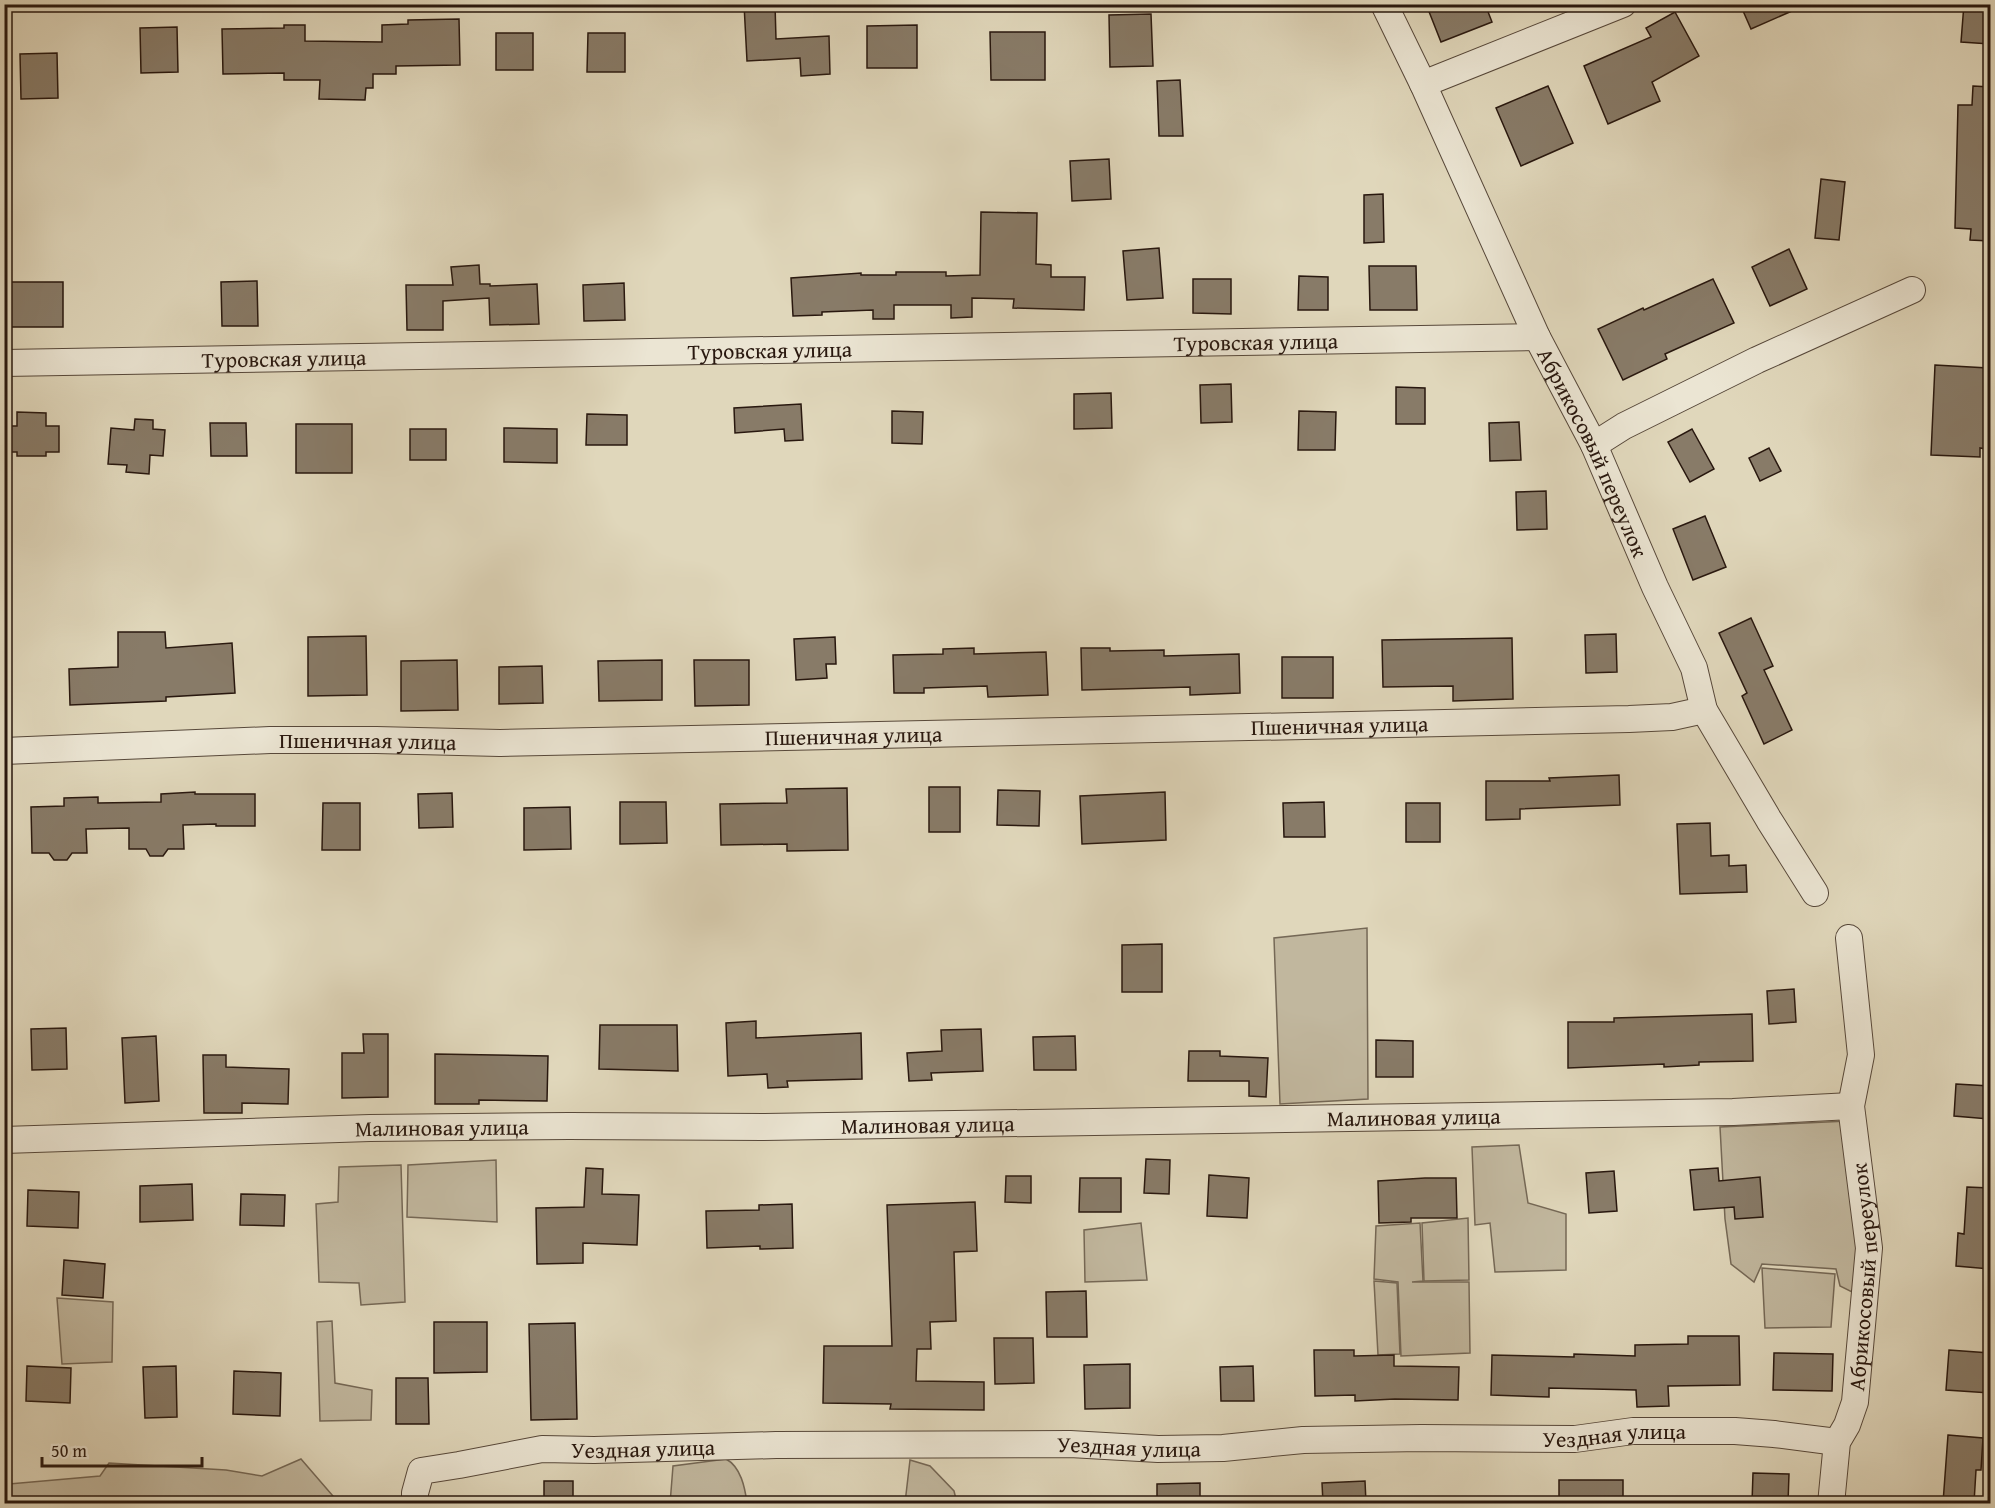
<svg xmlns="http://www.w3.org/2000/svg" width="1995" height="1508" font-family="'Gentium Book Plus',serif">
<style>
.green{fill:#c1b79e;stroke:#756856;stroke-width:1.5}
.building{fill:#887b68;stroke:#29180f;stroke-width:1.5}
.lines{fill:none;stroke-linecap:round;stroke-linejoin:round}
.street-casing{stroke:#57483a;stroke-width:28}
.street{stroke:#ebe5d3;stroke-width:26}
.labels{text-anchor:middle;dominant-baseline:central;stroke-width:6;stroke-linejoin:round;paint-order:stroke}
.street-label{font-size:22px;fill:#29180f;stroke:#ebe5d3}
</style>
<rect width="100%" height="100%" fill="#e0d7bb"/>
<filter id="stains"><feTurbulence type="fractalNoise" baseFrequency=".00333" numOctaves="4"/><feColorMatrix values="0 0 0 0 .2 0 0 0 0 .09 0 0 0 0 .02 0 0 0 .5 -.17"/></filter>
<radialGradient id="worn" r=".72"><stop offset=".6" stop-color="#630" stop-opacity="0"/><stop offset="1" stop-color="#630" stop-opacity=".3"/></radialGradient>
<!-- green -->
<g class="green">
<polygon points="1367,928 1368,1099 1280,1104 1274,938"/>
<polygon points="1848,1121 1861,1249 1852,1292 1840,1286 1836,1269 1762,1264 1754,1282 1731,1264 1725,1219 1720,1127"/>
<polygon points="1519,1145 1528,1203 1566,1214 1566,1270 1495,1272 1490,1223 1475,1225 1472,1147"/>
<polygon points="496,1160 497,1222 407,1217 408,1165"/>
<polygon points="401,1165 405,1302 361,1305 359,1283 319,1282 316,1204 338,1202 339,1167"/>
<polygon points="1468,1218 1469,1280 1424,1281 1422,1223"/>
<polygon points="1141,1223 1147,1280 1085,1282 1084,1230"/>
<polygon points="1420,1223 1423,1281 1412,1282 1469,1282 1470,1353 1401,1356 1398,1282 1374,1279 1376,1226"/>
<polygon points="1762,1268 1835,1274 1831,1327 1765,1328"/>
<polygon points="1374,1281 1397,1283 1400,1354 1378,1355"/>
<polygon points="57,1298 113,1302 112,1362 62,1364"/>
<polygon points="332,1321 335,1383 372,1390 371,1420 320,1421 317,1322"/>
<polygon points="301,1459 339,1503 5,1503 5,1482 9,1484 100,1476 109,1463 226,1470 262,1476"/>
<path d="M726,1459C741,1467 745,1488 747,1503L670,1504L673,1466Z"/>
<polygon points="910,1460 930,1466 954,1491 957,1503 905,1503"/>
</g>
<!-- building -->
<g class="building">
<polygon points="744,4 775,4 776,39 829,36 830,74 801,76 800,58 747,61"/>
<polygon points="1426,4 1485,4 1492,22 1441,42"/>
<polygon points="1740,4 1808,4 1751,29"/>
<polygon points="1964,4 1990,4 1990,44 1961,42"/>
<polygon points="1675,12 1699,56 1652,82 1660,101 1608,124 1584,66 1651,37 1646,28"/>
<polygon points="1151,14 1153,66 1110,67 1109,15"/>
<polygon points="459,19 460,65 396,66 396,74 373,74 373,88 366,88 365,100 319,99 320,80 284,80 284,73 223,74 222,29 284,28 284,25 305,25 305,41 382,42 382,25 408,24 408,20"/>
<polygon points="917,25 917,68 867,68 867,26"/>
<polygon points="177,27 178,72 141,73 140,28"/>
<polygon points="990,32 1045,32 1045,80 991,80"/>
<rect x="496" y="33" width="37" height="37"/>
<polygon points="588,33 625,33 625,72 587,72"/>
<polygon points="57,53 58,98 21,99 20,54"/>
<polygon points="1180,80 1183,136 1159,136 1157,81"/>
<polygon points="1548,86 1573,143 1521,166 1496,108"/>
<polygon points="1973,86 1990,87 1990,241 1970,240 1971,229 1955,228 1958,105 1972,105"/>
<polygon points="1109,159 1111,199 1072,201 1070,161"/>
<polygon points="1821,179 1845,182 1839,240 1815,238"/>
<polygon points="1383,194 1384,242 1364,243 1364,195"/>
<polygon points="981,212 1037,213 1036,264 1051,265 1051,277 1085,277 1084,310 1013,308 1014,299 972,298 972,317 951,318 951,305 894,305 894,319 873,319 873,310 822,312 822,315 793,316 791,278 861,273 861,275 896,275 896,272 946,272 946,276 980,275"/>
<polygon points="1159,248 1163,298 1127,300 1123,251"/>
<polygon points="1789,249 1807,289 1770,306 1752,267"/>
<polygon points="479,265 480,284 490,284 490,286 537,284 539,324 490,325 489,298 443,301 443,330 407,330 406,285 453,285 451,267"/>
<polygon points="1369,266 1416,266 1417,310 1370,310"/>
<polygon points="1299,276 1328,277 1328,310 1298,310"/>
<polygon points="1193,279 1231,279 1231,314 1193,313"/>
<polygon points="1713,279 1734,323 1665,354 1667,359 1623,380 1598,329 1643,308 1644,310"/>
<polygon points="257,281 258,326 222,326 221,282"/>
<rect x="4" y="282" width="59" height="45"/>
<polygon points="624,283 625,320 584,321 583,285"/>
<polygon points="1935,365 1988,368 1984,421 1987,421 1986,449 1980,448 1980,457 1931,455"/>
<polygon points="1231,384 1232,422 1201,423 1200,385"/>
<polygon points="1396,387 1425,388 1425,424 1396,424"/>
<polygon points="1111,393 1112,428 1074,429 1074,394"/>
<polygon points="801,404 803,440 785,441 784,429 735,433 734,408"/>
<polygon points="892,411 923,412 922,444 892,443"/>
<polygon points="1299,411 1336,412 1335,450 1298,450"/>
<polygon points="17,412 46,413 46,426 59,426 59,452 46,452 46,456 17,456 17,452 4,452 4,426 17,426"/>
<polygon points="587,414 627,415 627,445 586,445"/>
<polygon points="135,419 153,420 153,429 165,430 163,456 150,455 149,474 126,472 127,465 108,464 111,428 134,430"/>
<polygon points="1519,422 1521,460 1490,461 1489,423"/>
<polygon points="210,423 246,423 247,456 211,456"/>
<rect x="296" y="424" width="56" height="49"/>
<polygon points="504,428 557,429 557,463 504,462"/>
<rect x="410" y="429" width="36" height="31"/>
<polygon points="1692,429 1714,469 1690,482 1668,442"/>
<polygon points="1769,448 1781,471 1760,481 1749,458"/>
<polygon points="1546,491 1547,529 1517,530 1516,492"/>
<polygon points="1705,516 1726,567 1693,580 1673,529"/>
<polygon points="1751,618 1773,666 1764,670 1792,730 1764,744 1742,696 1747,693 1719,633"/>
<polygon points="118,632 165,632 166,648 232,643 235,693 166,697 166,701 70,705 69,669 118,667"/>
<polygon points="1616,634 1617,672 1586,673 1585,635"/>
<polygon points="366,636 367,695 308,696 308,637"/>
<polygon points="835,637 836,664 826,664 827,678 796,680 794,639"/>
<polygon points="1512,638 1513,699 1453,701 1453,686 1383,687 1382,640"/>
<polygon points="974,648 974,654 1046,652 1048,695 988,697 987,686 924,688 924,693 894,693 893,655 943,654 943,649"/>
<polygon points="1081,648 1110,648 1110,651 1164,650 1164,656 1239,654 1240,693 1190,695 1190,687 1082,690"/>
<rect x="1282" y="657" width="51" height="41"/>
<polygon points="457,660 458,710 401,711 401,661"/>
<polygon points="662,660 662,700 599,701 598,661"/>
<polygon points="694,660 749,660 749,705 695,706"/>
<polygon points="542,666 543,703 499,704 499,667"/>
<polygon points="1619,775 1620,805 1520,809 1520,819 1486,820 1486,781 1550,781 1549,778"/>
<rect x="929" y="787" width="31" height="45"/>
<polygon points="847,788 848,850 787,851 787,844 721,845 720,804 787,803 786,789"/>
<polygon points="998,790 1040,791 1039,826 997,825"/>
<polygon points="195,792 195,794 255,794 255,826 216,826 216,824 183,825 184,849 168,849 163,856 150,856 146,849 129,849 129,828 86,829 87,853 72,853 67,860 54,860 49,853 32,853 31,807 64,806 64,798 98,797 98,803 161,802 161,794"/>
<polygon points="1165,792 1166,840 1082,844 1080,796"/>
<polygon points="452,793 453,827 419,828 418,794"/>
<polygon points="620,802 666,802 667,843 620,844"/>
<polygon points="1324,802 1325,837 1284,837 1283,803"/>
<polygon points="323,803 360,803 360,850 322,850"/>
<rect x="1406" y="803" width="34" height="39"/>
<polygon points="570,807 571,849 524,850 524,808"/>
<polygon points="1710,823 1711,856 1729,855 1729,866 1746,865 1747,892 1680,894 1677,824"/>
<polygon points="1162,944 1162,992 1122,992 1122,945"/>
<polygon points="1794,989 1796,1022 1769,1024 1767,991"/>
<polygon points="1752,1014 1753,1061 1699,1062 1699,1065 1664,1067 1664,1064 1568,1068 1568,1022 1614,1022 1614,1018"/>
<polygon points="756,1021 756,1038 861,1033 862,1079 787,1081 788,1087 768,1088 767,1074 728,1076 726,1023"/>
<polygon points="600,1025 677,1025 678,1071 599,1069"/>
<polygon points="66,1028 67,1069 32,1070 31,1029"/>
<polygon points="981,1029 983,1071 931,1073 932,1080 909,1081 907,1053 942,1051 941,1030"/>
<polygon points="363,1034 388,1034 388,1097 342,1098 342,1053 364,1053"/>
<polygon points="156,1036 159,1101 125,1103 122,1038"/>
<polygon points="1075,1036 1076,1070 1034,1070 1033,1037"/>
<polygon points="1376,1040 1413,1041 1413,1077 1376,1077"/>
<polygon points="1189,1051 1220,1051 1220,1056 1268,1058 1266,1097 1249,1096 1249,1081 1188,1081"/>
<polygon points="435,1054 548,1056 547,1101 479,1100 479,1104 435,1104"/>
<polygon points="203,1055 226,1055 226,1067 289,1069 288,1104 242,1103 242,1113 204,1113"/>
<polygon points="1956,1084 1990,1086 1989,1119 1954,1116"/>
<polygon points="1146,1159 1170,1160 1169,1194 1144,1193"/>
<polygon points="586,1168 603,1169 602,1194 639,1195 637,1245 583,1243 583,1263 537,1264 536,1208 584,1207"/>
<polygon points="1718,1168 1719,1181 1760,1177 1763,1217 1735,1219 1734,1207 1694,1210 1690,1170"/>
<polygon points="1614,1171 1617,1211 1589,1213 1586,1173"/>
<polygon points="1209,1175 1249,1178 1247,1218 1207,1216"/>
<polygon points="1006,1176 1031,1176 1031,1203 1005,1202"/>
<polygon points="1080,1178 1121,1178 1121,1212 1079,1212"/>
<polygon points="1425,1178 1456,1178 1457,1218 1411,1218 1411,1222 1379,1223 1378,1181"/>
<polygon points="192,1184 193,1220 140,1222 140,1186"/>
<polygon points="1967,1187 1990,1188 1990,1269 1956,1266 1958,1233 1964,1234"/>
<polygon points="28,1190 79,1192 78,1228 27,1226"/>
<polygon points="241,1194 285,1195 284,1226 240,1225"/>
<polygon points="975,1202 977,1251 954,1252 956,1321 930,1322 931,1349 917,1349 916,1381 984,1382 984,1410 890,1409 891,1404 823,1403 824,1346 892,1346 887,1205"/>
<polygon points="792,1204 793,1248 760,1249 760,1246 707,1248 706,1211 759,1210 759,1205"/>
<polygon points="64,1260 105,1264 103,1298 62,1295"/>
<polygon points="1086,1291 1087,1337 1047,1337 1046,1292"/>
<polygon points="434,1322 487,1322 487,1372 434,1373"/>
<polygon points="575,1323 577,1419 531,1420 529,1324"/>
<polygon points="1688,1336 1739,1336 1740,1385 1668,1386 1669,1406 1637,1407 1636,1390 1549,1388 1549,1397 1491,1395 1492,1355 1574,1357 1574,1354 1635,1356 1635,1345 1688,1344"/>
<polygon points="994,1338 1033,1338 1034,1383 995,1384"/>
<polygon points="1314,1350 1354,1350 1354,1356 1394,1355 1394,1366 1459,1367 1458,1400 1395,1399 1355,1401 1355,1395 1315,1396"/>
<polygon points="1949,1350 1990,1353 1990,1393 1946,1390"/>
<polygon points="1774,1353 1833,1354 1832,1391 1773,1390"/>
<polygon points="1130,1364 1130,1408 1085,1409 1084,1365"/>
<polygon points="27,1366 71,1368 70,1403 26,1401"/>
<polygon points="176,1366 177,1417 145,1418 143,1367"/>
<polygon points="1253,1366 1254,1401 1221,1401 1220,1367"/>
<polygon points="234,1371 281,1373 280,1416 233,1414"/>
<polygon points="396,1378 428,1378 429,1424 396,1424"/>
<polygon points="1948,1435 1983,1438 1981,1470 1976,1470 1974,1503 1943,1503"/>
<polygon points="1753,1473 1789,1474 1788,1503 1752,1503"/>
<rect x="1559" y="1480" width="64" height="23"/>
<rect x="544" y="1481" width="29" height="22"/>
<polygon points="1365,1481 1366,1503 1323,1503 1322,1483"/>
<polygon points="1200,1483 1200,1503 1157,1503 1157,1484"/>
</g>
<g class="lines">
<!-- street casing -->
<g class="street-casing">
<g id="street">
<path id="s1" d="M1384,4L1423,84L1537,337L1594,445L1655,587L1694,668L1704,710L1769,820L1815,893"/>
<polyline points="1423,84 1623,4"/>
<path id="s2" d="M4,363L1537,337"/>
<polyline points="1594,445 1624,426 1757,360 1912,290"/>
<path id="s3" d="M4,751L270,740H376L500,743L1629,719L1672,717L1704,710"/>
<path id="s4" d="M4,1140L370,1128L569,1126L764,1127L1157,1121L1733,1112L1851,1106"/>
<path id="s5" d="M415,1504V1493L421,1471L459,1465L542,1449L594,1450L776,1445L1070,1444L1158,1449L1223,1448L1303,1440L1421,1438L1575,1439L1633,1431H1735L1774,1434L1837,1442"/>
<path id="s6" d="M1831,1504L1837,1442L1847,1425L1855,1402L1869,1248L1851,1106L1861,1055L1849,938"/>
</g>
</g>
<!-- street -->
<use href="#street" class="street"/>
</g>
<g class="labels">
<!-- street labels -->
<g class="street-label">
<text stroke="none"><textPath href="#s2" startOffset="1252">Туровская улица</textPath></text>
<text stroke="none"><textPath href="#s2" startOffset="766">Туровская улица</textPath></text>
<text stroke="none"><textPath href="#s2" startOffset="280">Туровская улица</textPath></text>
<text stroke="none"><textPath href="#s1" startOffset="495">Абрикосовый переулок</textPath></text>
<text stroke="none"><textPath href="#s3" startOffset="1336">Пшеничная улица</textPath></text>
<text stroke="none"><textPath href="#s3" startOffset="850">Пшеничная улица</textPath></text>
<text stroke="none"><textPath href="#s3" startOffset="364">Пшеничная улица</textPath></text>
<text stroke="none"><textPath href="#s4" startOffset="1410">Малиновая улица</textPath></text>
<text stroke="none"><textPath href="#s4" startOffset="924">Малиновая улица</textPath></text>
<text stroke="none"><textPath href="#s4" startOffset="438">Малиновая улица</textPath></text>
<text stroke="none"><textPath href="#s6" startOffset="232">Абрикосовый переулок</textPath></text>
<text stroke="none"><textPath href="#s5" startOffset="1230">Уездная улица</textPath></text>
<text stroke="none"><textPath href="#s5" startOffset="744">Уездная улица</textPath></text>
<text stroke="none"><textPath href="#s5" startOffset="258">Уездная улица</textPath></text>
</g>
</g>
<!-- margin -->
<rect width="1995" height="1508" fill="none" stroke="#e0d7bb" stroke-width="24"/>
<rect x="6" y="6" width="1983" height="1496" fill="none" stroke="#29180f" stroke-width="3"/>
<rect x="12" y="12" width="1971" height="1484" fill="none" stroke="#29180f" stroke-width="1.5"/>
<!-- scale -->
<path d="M42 1457v9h160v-9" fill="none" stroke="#29180f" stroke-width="3"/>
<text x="51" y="1457" font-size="18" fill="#29180f" stroke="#ebe5d3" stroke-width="4.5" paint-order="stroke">50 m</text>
<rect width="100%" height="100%" filter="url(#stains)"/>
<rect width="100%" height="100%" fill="url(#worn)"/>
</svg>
